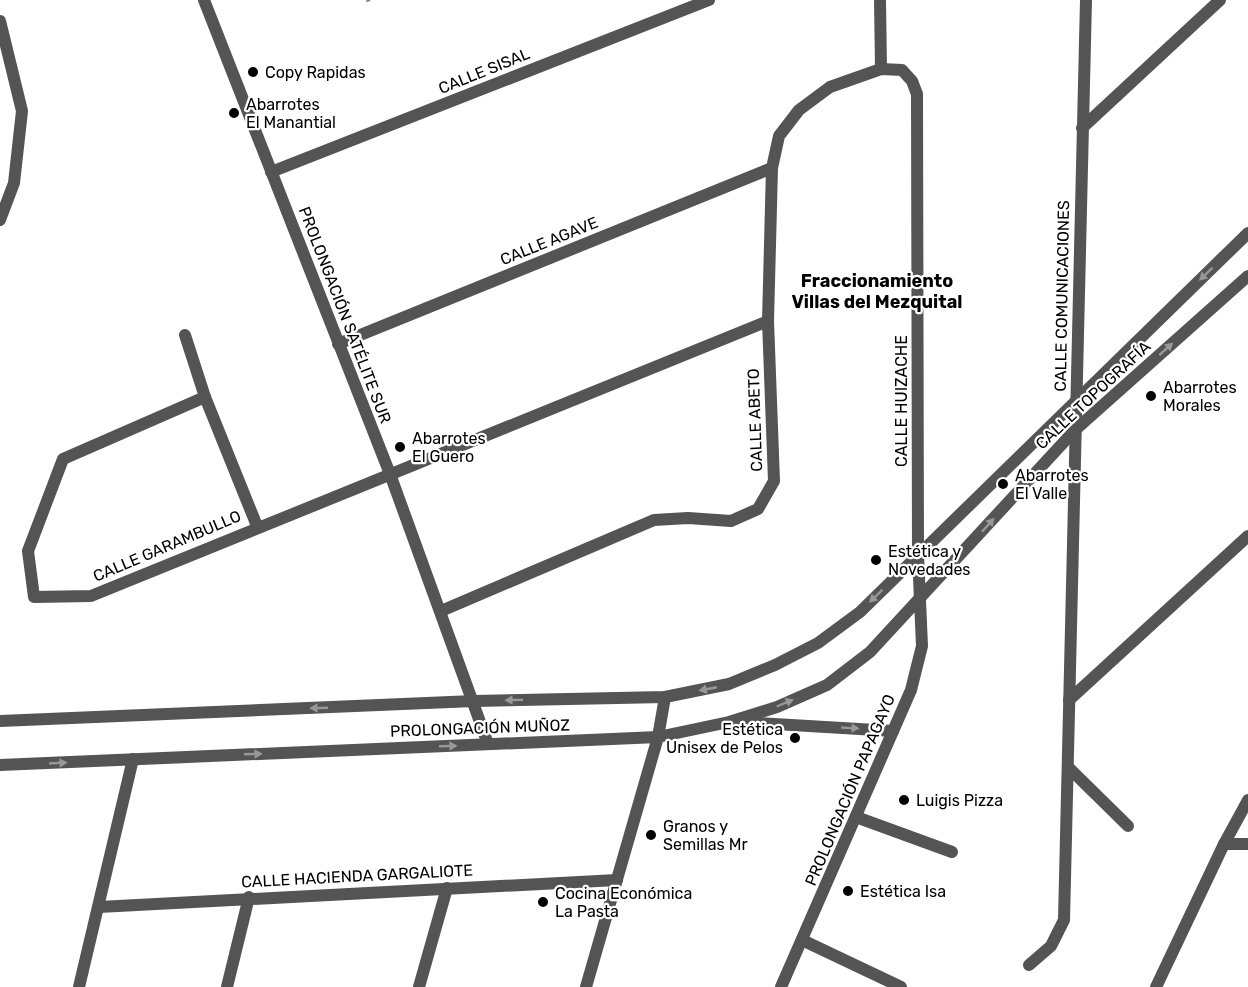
<svg xmlns="http://www.w3.org/2000/svg" width="1248" height="987" font-family="Rubik,sans-serif">
<style>
.lines{fill:none;stroke-linecap:round;stroke-linejoin:round}
.path{stroke:#767676;stroke-width:4;stroke-dasharray:1.5 3;stroke-linecap:butt}
.minor{stroke:#545454;stroke-width:12}
.tertiary{stroke:#545454;stroke-width:12}
.oneway{fill:#989898}
.poi-dot{fill:#000;stroke:#fff;stroke-width:2}
.labels{text-anchor:middle;dominant-baseline:central;stroke-width:4.5;stroke-linejoin:round;paint-order:stroke}
.street-label{font-size:16px;fill:#000;stroke:#fff}
.poi-label{font-size:16px;fill:#000;stroke:#fff;text-anchor:start}
.neighbourhood-label{font-size:18px;font-weight:bold;fill:#000;stroke:#fff}
</style>
<rect width="100%" height="100%" fill="#fff"/>
<g class="lines">
<!-- path -->
<polyline class="path" points="368,0 369,4"/>
<!-- minor -->
<g class="minor">
<polyline points="204,0 390,474 488,744"/>
<polyline points="880,0 881,69"/>
<polyline points="1082,128 1220,0"/>
<polyline points="271,172 709,0"/>
<polyline points="185,335 205,397 257,526"/>
<polyline points="338,344 772,168"/>
<polyline points="205,397 63,459 28,551 34,597 91,596 768,321"/>
<polyline points="441,611 654,520 688,518 731,521 758,509 774,481 768,321 772,168 779,136 799,110 830,87 881,69 902,70 912,81 917,94 918,555"/>
<polyline points="1069,700 1248,536"/>
<polyline points="1068,767 1128,826"/>
<polyline points="856,817 952,852"/>
<polyline points="1224,844 1248,844"/>
<polyline points="99,907 617,880"/>
<polyline points="802,940 901,987"/>
<polyline points="1029,965 1051,946 1064,920 1086,0"/>
<polyline points="79,987 133,759"/>
<polyline points="227,987 249,897"/>
<polyline points="419,987 447,888"/>
<polyline points="586,987 658,737 665,697"/>
<polyline points="1156,987 1224,844 1248,800"/>
</g>
<!-- tertiary -->
<g class="tertiary">
<polyline points="0,21 22,111 14,183 0,220"/>
<polyline points="0,721 474,701 665,697 729,684 775,665 818,643 860,612 1248,233"/>
<polyline points="739,722 893,731"/>
<polyline points="0,765 658,737 729,722 777,707 827,685 870,652 1075,430 1248,276"/>
<polyline points="781,987 911,690 922,646 918,555"/>
</g>
</g>
<!-- one-way arrows -->
<defs><path id="oneway-solid" d="M-6-.8H1V-3.2L6.5 0L1 3.2V.8H-6Z" transform="scale(1.5)"/></defs>
<g class="oneway">
<use href="#oneway-solid" transform="translate(1206 274) rotate(136)"/>
<use href="#oneway-solid" transform="translate(1166 349) rotate(-42)"/>
<use href="#oneway-solid" transform="translate(988 525) rotate(-48)"/>
<use href="#oneway-solid" transform="translate(876 596) rotate(136)"/>
<use href="#oneway-solid" transform="translate(708 689) rotate(169)"/>
<use href="#oneway-solid" transform="translate(514 700) rotate(179)"/>
<use href="#oneway-solid" transform="translate(785 703) rotate(-23)"/>
<use href="#oneway-solid" transform="translate(319 708) rotate(178)"/>
<use href="#oneway-solid" transform="translate(850 728) rotate(3)"/>
<use href="#oneway-solid" transform="translate(448 746) rotate(-2)"/>
<use href="#oneway-solid" transform="translate(253 754) rotate(-2)"/>
<use href="#oneway-solid" transform="translate(58 763) rotate(-3)"/>
</g>
<!-- markers -->
<g class="poi-dot">
<circle cx="253" cy="72" r="6"/>
<circle cx="234" cy="113" r="6"/>
<circle cx="1151" cy="396" r="6"/>
<circle cx="400" cy="447" r="6"/>
<circle cx="1003" cy="484" r="6"/>
<circle cx="876" cy="560" r="6"/>
<circle cx="795" cy="738" r="6"/>
<circle cx="904" cy="800" r="6"/>
<circle cx="651" cy="835" r="6"/>
<circle cx="848" cy="891" r="6"/>
<circle cx="543" cy="902" r="6"/>
</g>
<g class="labels">
<!-- street labels -->
<g class="street-label">
<text transform="translate(484 71) rotate(-22)">CALLE SISAL</text>
<text transform="translate(549 241) rotate(-22)">CALLE AGAVE</text>
<text transform="translate(1062 296) rotate(-89)">CALLE COMUNICACIONES</text>
<text transform="translate(345 315) rotate(69)">PROLONGACIÓN SATÉLITE SUR</text>
<text transform="translate(1093 395) rotate(-43)">CALLE TOPOGRAFÍA</text>
<text transform="translate(901 401) rotate(-90)">CALLE HUIZACHE</text>
<text transform="translate(755 420) rotate(-92)">CALLE ABETO</text>
<text transform="translate(167 546) rotate(-23)">CALLE GARAMBULLO</text>
<text transform="translate(480 728) rotate(-2)">PROLONGACIÓN MUÑOZ</text>
<text transform="translate(850 790) rotate(-67)">PROLONGACIÓN PAPAGAYO</text>
<text transform="translate(357 876) rotate(-3)">CALLE HACIENDA GARGALIOTE</text>
</g>
<!-- poi labels -->
<g class="poi-label">
<text x="265" y="72">Copy Rapidas</text>
<text x="246" y="104">Abarrotes<tspan x="246" dy="18">El Manantial</tspan></text>
<text x="1163" y="387">Abarrotes<tspan x="1163" dy="18">Morales</tspan></text>
<text x="412" y="438">Abarrotes<tspan x="412" dy="18">El Guero</tspan></text>
<text x="1015" y="475">Abarrotes<tspan x="1015" dy="18">El Valle</tspan></text>
<text x="888" y="551">Estética y<tspan x="888" dy="18">Novedades</tspan></text>
<text x="783" y="729" text-anchor="end">Estética<tspan x="783" dy="18">Unisex de Pelos</tspan></text>
<text x="916" y="800">Luigis Pizza</text>
<text x="663" y="826">Granos y<tspan x="663" dy="18">Semillas Mr</tspan></text>
<text x="860" y="891">Estética Isa</text>
<text x="555" y="893">Cocina Económica<tspan x="555" dy="18">La Pasta</tspan></text>
</g>
<!-- neighbourhood labels -->
<g class="neighbourhood-label">
<text x="877" y="281">Fraccionamiento<tspan x="877" dy="21">Villas del Mezquital</tspan></text>
</g>
</g>
</svg>
